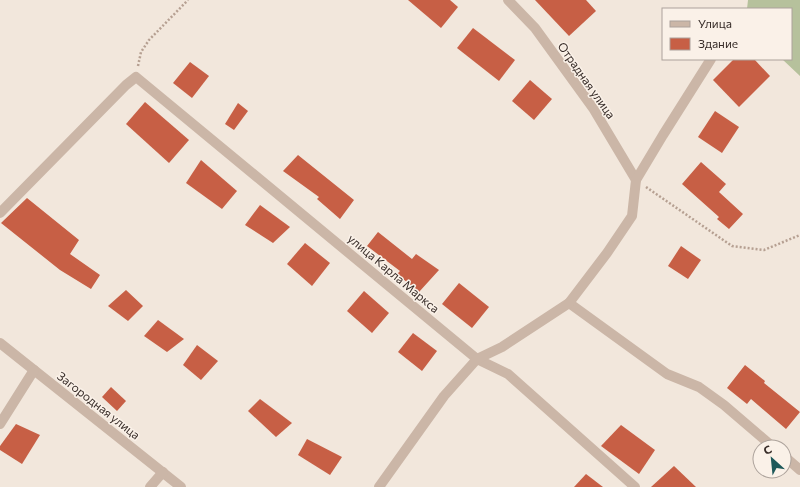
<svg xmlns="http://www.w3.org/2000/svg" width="800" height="487" font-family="Commissioner,sans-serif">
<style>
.green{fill:#b6c19c}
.building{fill:#c75f45}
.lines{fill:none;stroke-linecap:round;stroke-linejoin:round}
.path{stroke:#b6a092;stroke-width:2.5;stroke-dasharray:2 2;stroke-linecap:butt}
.minor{stroke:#cbb6a7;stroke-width:10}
.labels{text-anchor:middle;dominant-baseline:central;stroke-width:3;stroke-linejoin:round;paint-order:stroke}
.street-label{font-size:12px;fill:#372c28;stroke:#faf1e8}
</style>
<rect width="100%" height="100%" fill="#f2e7dc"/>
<!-- green -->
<polygon class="green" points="748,0 800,0 800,76 782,59 791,59 791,9 747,9"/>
<!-- building -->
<g class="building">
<polygon points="408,0 450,0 458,7 441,28"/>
<polygon points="535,0 586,0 596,11 569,36"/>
<polygon points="473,28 515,60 499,81 457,48"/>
<polygon points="734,59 754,59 770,76 739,107 713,80"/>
<polygon points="190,62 209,76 192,98 173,83"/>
<polygon points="530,80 552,99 534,120 512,101"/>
<polygon points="145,102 189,140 169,163 126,124"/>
<polygon points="238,103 248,111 234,130 225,124"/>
<polygon points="715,111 739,127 722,153 698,137"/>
<polygon points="298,155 354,200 340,219 317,199 319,197 283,171"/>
<polygon points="201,160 237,191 222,209 186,183"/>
<polygon points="701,162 726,184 719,192 743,214 729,229 717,219 719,217 682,184"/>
<polygon points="27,198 79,240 70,254 100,275 91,289 60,270 1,223"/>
<polygon points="260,205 290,227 273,243 245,225"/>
<polygon points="378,232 412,259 416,254 439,270 419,292 397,274 400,271 367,246"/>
<polygon points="305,243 330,263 312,286 287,264"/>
<polygon points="681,246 701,260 688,279 668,266"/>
<polygon points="459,283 489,307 472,328 442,304"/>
<polygon points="126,290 143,306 128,321 108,306"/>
<polygon points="364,291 389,313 372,333 347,311"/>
<polygon points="158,320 184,339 167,352 144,336"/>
<polygon points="413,333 437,351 422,371 398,352"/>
<polygon points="197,345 218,361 201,380 183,365"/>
<polygon points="745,365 765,381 764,383 800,412 786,429 751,399 747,404 727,388"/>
<polygon points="111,387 126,401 117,411 102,397"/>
<polygon points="260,399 292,423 276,437 248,411"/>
<polygon points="16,424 40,435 22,464 0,450 0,446"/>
<polygon points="621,425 655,450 639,474 601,446"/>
<polygon points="307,439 342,457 330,475 298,455"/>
<polygon points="674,466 696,487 651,487"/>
<polygon points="586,474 603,487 574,487"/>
</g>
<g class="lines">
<!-- path -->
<g class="path">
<polyline points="138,66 141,52 149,40 188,0"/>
<polyline points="646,187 732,246 764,250 800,235"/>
</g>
<!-- minor -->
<g class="minor">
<polyline points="508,0 535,28 593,108 636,180"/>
<polyline points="0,213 126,85 136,77 477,359 508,374 635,487"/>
<polyline points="569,303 667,374 699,387 724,405 773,447"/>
<polyline points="0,343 181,487"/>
<polyline points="0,424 34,370"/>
<polyline points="784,456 800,470"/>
<polyline points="150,487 163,472"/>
<polyline points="379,487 444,396 477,359 502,347 569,303 607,253 632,216 636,180 663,135 711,59"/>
</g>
</g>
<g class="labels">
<!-- street labels -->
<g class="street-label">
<text transform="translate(587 80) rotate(55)">Отрадная улица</text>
<text transform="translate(394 273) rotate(40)">улица Карла Маркса</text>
<text transform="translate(99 405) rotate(38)">Загородная улица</text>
</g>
</g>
<!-- legend -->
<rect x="662" y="8" width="130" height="52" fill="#faf1e8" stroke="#aca29b"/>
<rect x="670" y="21" width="20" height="6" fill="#cbb6a7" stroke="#aca29b"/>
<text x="698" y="28" font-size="12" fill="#372c28">Улица</text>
<rect x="670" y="38" width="20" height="12" fill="#c75f45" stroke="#aca29b"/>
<text x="698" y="48" font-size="12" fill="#372c28">Здание</text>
<!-- north arrow -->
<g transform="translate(772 459) rotate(333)"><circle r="19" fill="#faf1e8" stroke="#aca29b"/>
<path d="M0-3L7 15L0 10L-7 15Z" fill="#1d5859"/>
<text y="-6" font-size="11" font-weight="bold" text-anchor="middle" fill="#372c28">С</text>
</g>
</svg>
